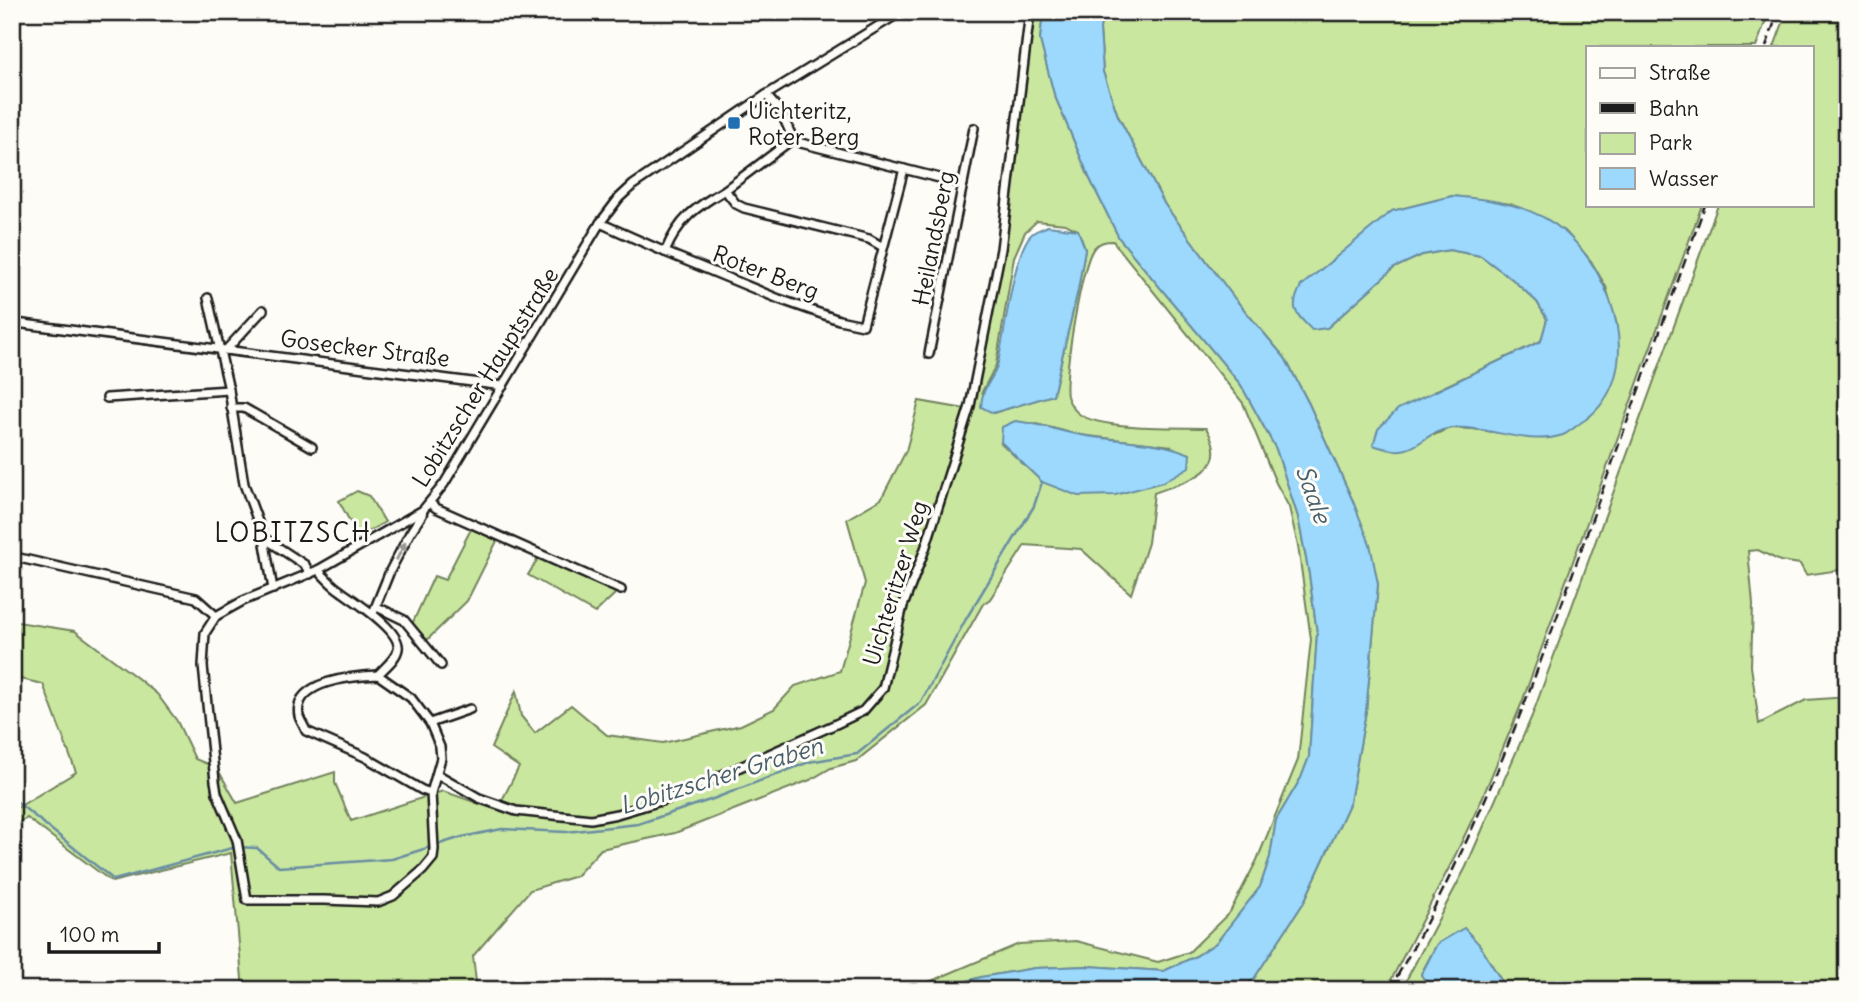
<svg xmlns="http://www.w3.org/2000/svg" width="1859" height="1002" font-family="Delius,sans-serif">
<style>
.green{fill:#c9e79e;stroke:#72825d;stroke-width:2;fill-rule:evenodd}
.water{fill:#9cd9fd;stroke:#698da3;stroke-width:2}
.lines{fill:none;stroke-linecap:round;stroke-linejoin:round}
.stream{stroke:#698da3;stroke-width:2.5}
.minor-casing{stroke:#1c1c1c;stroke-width:12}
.minor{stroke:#fdfcf7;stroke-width:7}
.rail{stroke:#1c1c1c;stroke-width:2.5;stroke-dasharray:10 5;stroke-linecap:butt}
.oneway{fill:#989794}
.poi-dot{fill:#1f6fb2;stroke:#fdfcf7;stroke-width:2.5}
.labels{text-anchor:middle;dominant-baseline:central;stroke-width:6;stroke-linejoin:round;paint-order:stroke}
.poi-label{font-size:23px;fill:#1c1c1c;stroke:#fdfcf7;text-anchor:start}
.street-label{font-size:23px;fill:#1c1c1c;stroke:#fdfcf7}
.water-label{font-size:24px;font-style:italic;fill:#495e6b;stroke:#fdfcf7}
.quarter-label{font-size:26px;letter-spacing:2px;fill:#1c1c1c;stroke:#fdfcf7}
</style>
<rect width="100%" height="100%" fill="#fdfcf7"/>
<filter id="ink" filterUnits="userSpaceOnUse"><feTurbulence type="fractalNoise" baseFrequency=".0143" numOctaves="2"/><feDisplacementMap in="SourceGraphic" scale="14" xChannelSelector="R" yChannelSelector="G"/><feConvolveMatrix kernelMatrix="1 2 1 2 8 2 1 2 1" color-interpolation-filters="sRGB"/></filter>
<g filter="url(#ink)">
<!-- green -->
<g class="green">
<path d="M1033,12H1043L1040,40L1054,94L1089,177L1119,238L1241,385L1276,449L1298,517L1309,574L1317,633L1309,757L1301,778L1276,820L1270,857L1260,887L1216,943L1196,956L1164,971L1088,966L1035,968L981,977L935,990H910L1019,944L1076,941L1158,962L1189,952L1230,912L1257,860L1298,760L1311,639L1298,546L1289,507L1276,483L1243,403L1113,241C1105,241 1100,242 1094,248C1082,262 1063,377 1067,396C1068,400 1072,407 1075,410C1090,431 1179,427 1206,428C1234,472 1185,481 1154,493L1148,543L1131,594L1081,549L1025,545L990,599L983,604L926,705L856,761L831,768L810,780L675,833L601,849L576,876L530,890L473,956L477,990H243L231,853L112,882L27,818L12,826V811L76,772L43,684L12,677V594H16L17,622L75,631L136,677L157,694L177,721L195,759L217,768L237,803L335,772V783L351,821L443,791L497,810L519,767L491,748L516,691L521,716L535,733L571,705L607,735L663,743L741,725L774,709L795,686L840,671L865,583L847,519L881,499L906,451L919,401L971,410C1004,280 1019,146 1033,12ZM1037,221L1065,224L1078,230L1085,249L1078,290L1053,395L993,413L982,392L996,365L1014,257L1025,232ZM1032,423L1080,435L1172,446L1042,482L1001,443Z"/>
<path d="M1102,12H1769L1756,47H1588V205H1702L1521,705L1481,801L1453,860L1386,990H1240L1253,980L1304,902L1350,802L1366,711L1378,584L1352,499L1309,404L1285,358L1235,299L1165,205L1118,116L1103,72L1100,29ZM1452,196L1511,204L1566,232L1591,261L1606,287L1617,325L1610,389L1590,416L1538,438L1472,429L1450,428L1434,435L1435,391L1541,341L1547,319L1537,302L1512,279L1481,256L1449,250L1422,255L1394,268L1327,328L1392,211Z"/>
<polygon points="1787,12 1847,12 1847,569 1806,575 1800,564 1780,561 1758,550 1748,551 1753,604 1751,666 1759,724 1806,700 1847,697 1847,990 1507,990 1479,944 1437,944 1421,974 1432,990 1401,990 1466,867 1532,716 1718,205 1812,205 1812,47 1774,47"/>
<polygon points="357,491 369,496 385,522 358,537 339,501"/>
<polygon points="472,527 498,539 467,601 426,641 412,626 413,622 434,576 445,580"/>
<polygon points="539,557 618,591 595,613 528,575"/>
</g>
<!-- water -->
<g class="water">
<polygon points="1043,12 1102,12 1100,29 1103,72 1118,116 1165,205 1235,299 1285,358 1309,404 1352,499 1370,544 1378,584 1366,711 1350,802 1304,902 1253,980 1240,990 935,990 981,977 1035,968 1088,966 1164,971 1196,956 1216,943 1260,887 1270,857 1276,820 1301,778 1309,757 1317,633 1309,574 1298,517 1276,449 1241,385 1119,238 1089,177 1054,94 1040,40"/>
<path d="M1452,196C1491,199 1535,205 1566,233C1614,276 1647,374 1585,420C1578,424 1570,432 1563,435C1527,447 1488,425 1452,428C1417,432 1420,462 1373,445L1378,429L1398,409L1541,341L1547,319L1537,302L1512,279L1481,256L1449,250L1422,255L1394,268L1327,328L1312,330C1295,313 1289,309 1301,286L1392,211Z"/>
<path d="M1048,226L1078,230L1085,249L1078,290L1053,395L993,413L981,407C982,384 994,381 998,362C1005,336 1013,248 1033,233C1037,230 1044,228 1048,226Z"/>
<path d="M1015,421C1038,423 1058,431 1081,435C1117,442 1156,439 1190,454L1189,467L1163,482L1115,495L1078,496L1042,482L1001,442L1002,427Z"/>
<polygon points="1464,928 1479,944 1507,990 1432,990 1421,975 1437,944"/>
</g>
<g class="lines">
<!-- stream -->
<polyline class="stream" points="12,798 114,880 236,847 257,848 279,867 392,859 462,837 502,829 566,832 638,824 713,799 809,762 857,754 921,702 966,619 1034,506 1042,482"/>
<!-- minor casing -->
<g class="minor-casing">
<g id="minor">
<polyline points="766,95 781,112 793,139 801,143 963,184"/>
<polyline points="793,139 725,190 736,204 744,208 869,239 883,247"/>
<path d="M725,190C694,208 679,219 665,252L779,299L839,320L863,325L904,169"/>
<polyline points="600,223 665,252"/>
<polyline points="208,298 229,390 244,484 264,538 273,589"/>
<polyline points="16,323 503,386"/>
<polyline points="226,350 263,310"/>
<polyline points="929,354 974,128"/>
<polyline points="107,398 229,390"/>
<polyline points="231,408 244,408 312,447"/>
<polyline points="430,503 436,508 621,590"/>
<polyline points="264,538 305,565 310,574"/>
<polyline points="15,557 196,598 216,616"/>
<path d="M318,570C324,576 330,583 338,589C351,599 402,630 398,649C396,659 385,667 378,675"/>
<polyline points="377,607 404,620 441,665"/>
<polyline points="373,613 390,571 410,533 422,515 423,510"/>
<polyline points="430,723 470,709"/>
<polyline points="437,774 479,798 516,811 591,819 617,814 671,798 836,724 863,711 883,688 903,606 925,549 970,406 1001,249 1030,12"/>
<path d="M431,793L422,790L365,757L306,731C304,726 300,720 299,716C292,680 356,676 378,675L411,698L430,723L440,747L441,758L431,793L434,849L433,858L423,870L393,896L378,902L324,900H247L237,840L217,793L215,781L203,666L205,633L216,616L243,601L318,570L423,510L444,484L600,223L619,198L633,185L766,95L901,12"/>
</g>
</g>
<!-- minor -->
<use href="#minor" class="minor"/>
<!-- rail -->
<g class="rail">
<polyline points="1766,47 1778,12"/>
<path d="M1389,990C1477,841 1535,680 1592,519C1630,414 1668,309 1705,205"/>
</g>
</g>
<!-- one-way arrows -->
<defs><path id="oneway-solid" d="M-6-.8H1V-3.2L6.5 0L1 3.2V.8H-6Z" transform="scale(1.75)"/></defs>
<use class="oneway" href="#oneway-solid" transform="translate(401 551) rotate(-63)"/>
</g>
<!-- markers -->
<rect class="poi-dot" x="727" y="116" width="14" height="14" rx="3.5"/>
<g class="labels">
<!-- poi labels -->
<g class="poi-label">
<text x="748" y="110">Uichteritz,<tspan x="748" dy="26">Roter Berg</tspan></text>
</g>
<!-- street labels -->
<g class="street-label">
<text transform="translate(933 238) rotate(-79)">Heilandsberg</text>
<text transform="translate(766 272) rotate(21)">Roter Berg</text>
<text transform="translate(365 348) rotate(7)">Gosecker Straße</text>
<text transform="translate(485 377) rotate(-58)">Lobitzscher Hauptstraße</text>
<text transform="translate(895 583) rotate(-73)">Uichteritzer Weg</text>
</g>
<!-- water labels -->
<g class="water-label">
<text transform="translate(1314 494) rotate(70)">Saale</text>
<text transform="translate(721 775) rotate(-17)">Lobitzscher Graben</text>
</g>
<!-- quarter labels -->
<g class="quarter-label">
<text x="293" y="532">LOBITZSCH</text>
</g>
</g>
<!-- margin -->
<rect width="1859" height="1002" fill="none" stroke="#fdfcf7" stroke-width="42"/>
<rect x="21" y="21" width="1817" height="960" fill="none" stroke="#1c1c1c" stroke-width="2.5" filter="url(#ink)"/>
<!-- legend -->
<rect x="1586" y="46" width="228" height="161" fill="#fdfcf7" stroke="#a3a29f" stroke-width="2"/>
<rect x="1600" y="68" width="35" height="10" fill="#fdfcf7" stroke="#a3a29f" stroke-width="2"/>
<text x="1649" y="80" font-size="21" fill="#1c1c1c">Straße</text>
<rect x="1600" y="103" width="35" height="10" fill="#1c1c1c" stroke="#a3a29f" stroke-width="2"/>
<text x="1649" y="116" font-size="21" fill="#1c1c1c">Bahn</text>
<rect x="1600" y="133" width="35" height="21" fill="#c9e79e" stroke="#a3a29f" stroke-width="2"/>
<text x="1649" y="150" font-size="21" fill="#1c1c1c">Park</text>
<rect x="1600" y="168" width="35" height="21" fill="#9cd9fd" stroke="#a3a29f" stroke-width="2"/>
<text x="1649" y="186" font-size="21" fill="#1c1c1c">Wasser</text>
<!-- scale -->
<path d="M49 942v10h110v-10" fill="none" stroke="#1c1c1c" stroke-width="3.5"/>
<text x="60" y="942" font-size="21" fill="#1c1c1c" stroke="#fdfcf7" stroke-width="5" paint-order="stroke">100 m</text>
</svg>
